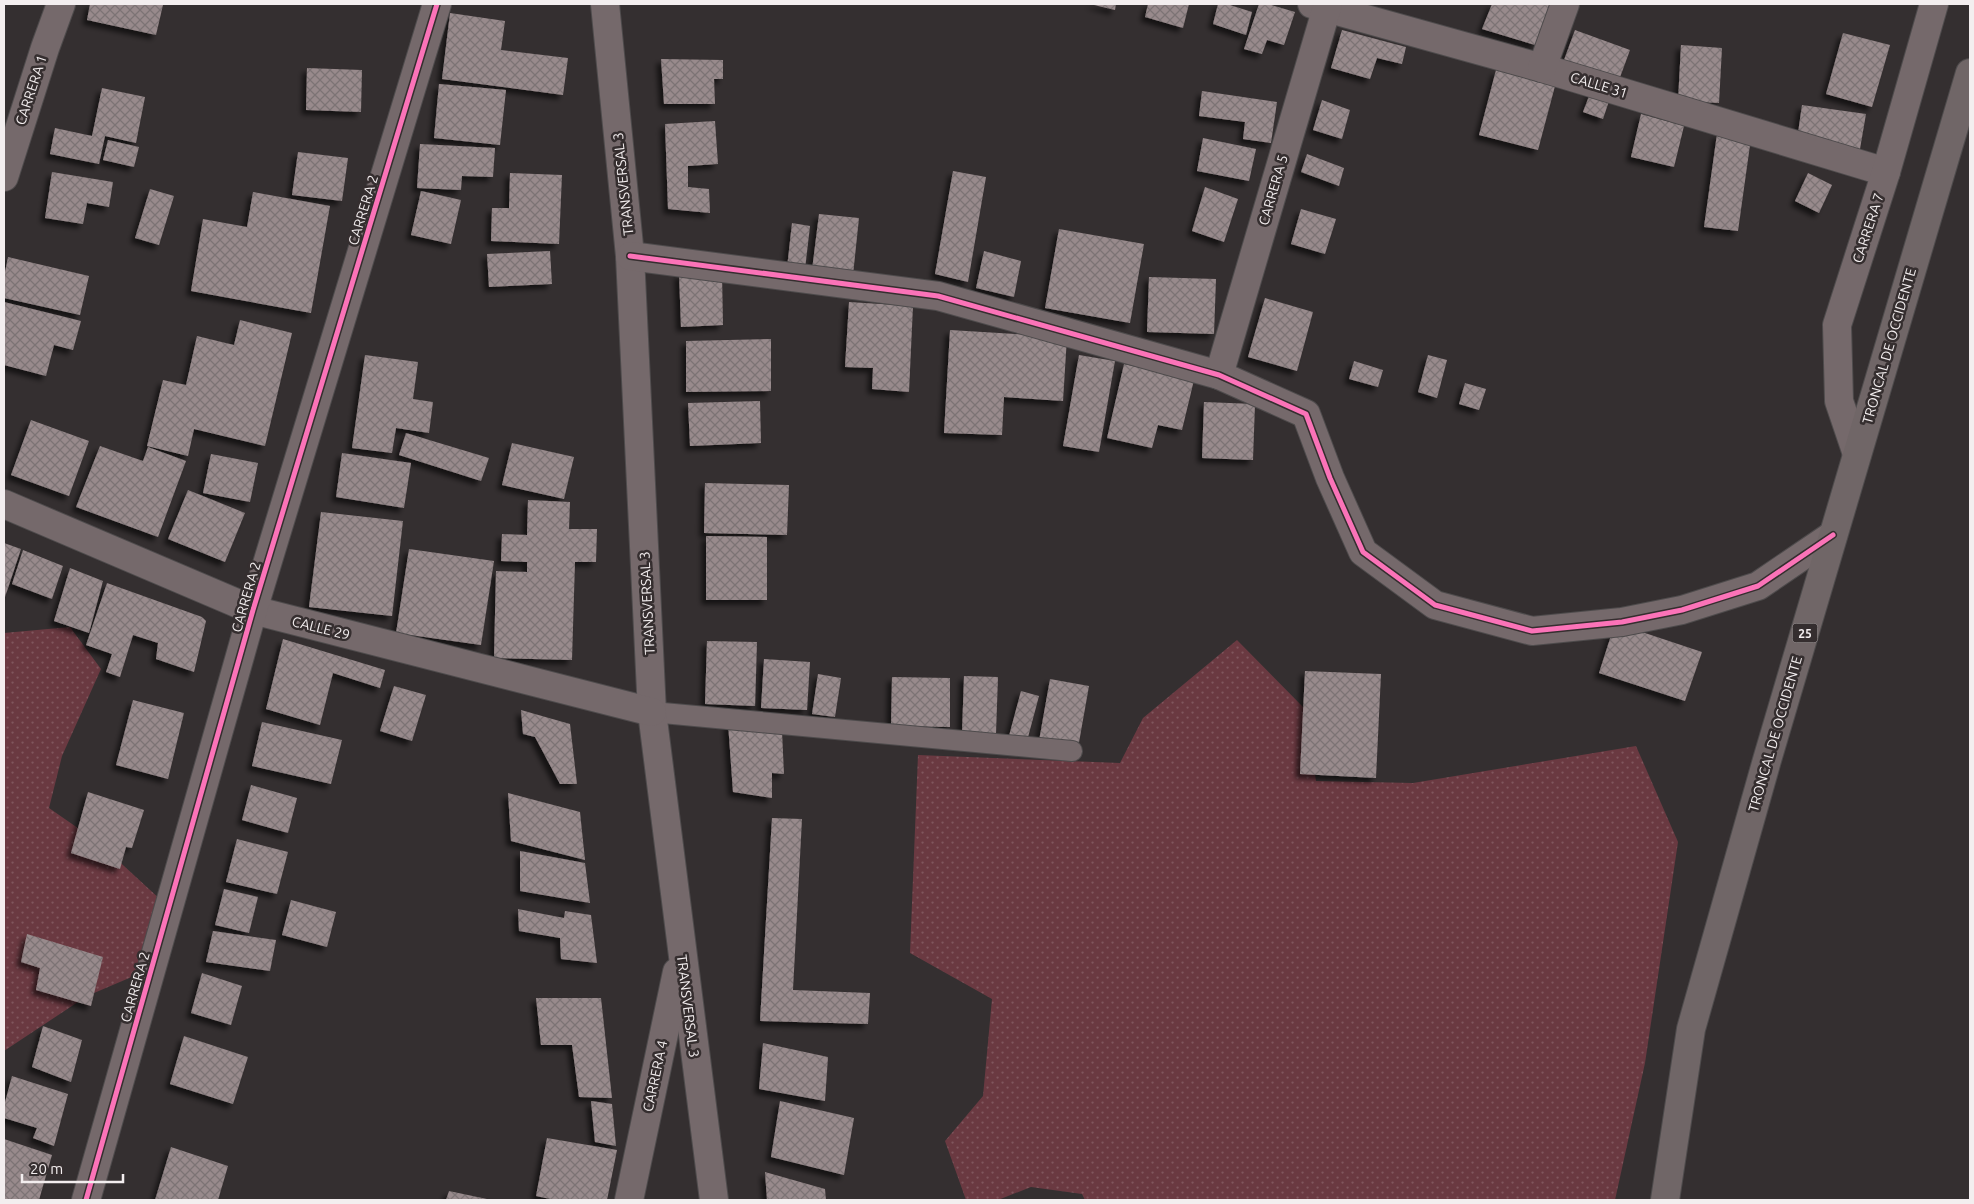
<svg xmlns="http://www.w3.org/2000/svg" width="1974" height="1204" font-family="Ubuntu,sans-serif">
<style>
.grass{fill:url(#grass-dots)}
.building{fill:url(#building-cross-hatch);filter:url(#shadow)}
.lines{fill:none;stroke-linecap:round;stroke-linejoin:round}
.lane-casing{stroke:#4e4b4c;stroke-width:22}
.street-casing{stroke:#4e4b4c;stroke-width:30}
.highway-casing{stroke:#4e4b4c;stroke-width:30}
.lane{stroke:#75696b;stroke-width:20}
.street{stroke:#75696b;stroke-width:28}
.highway{stroke:#706667;stroke-width:28}
.cycleway-casing{stroke:#352e2f;stroke-width:8}
.cycleway{stroke:#fb73b8;stroke-width:5}
.labels{text-anchor:middle;dominant-baseline:central;stroke-width:5;stroke-linejoin:round;paint-order:stroke}
.shield{fill:#352e2f;stroke:#bab4b5;stroke-width:1}
.shield-label{font-size:12px;font-weight:bold;fill:#f3eeef}
.street-label{font-size:14px;fill:#f3eeef;stroke:#352e2f}
</style>
<defs>
<pattern id="grass-dots" width="8" height="8" patternUnits="userSpaceOnUse" patternTransform="scale(1.25)"><rect width="8" height="8" fill="#6a3941"/><path d="M2 2h.1M6 6h.1" fill="none" stroke="#80565d" stroke-width="1.8" stroke-linecap="round"/></pattern>
<pattern id="building-cross-hatch" width="8" height="8" patternUnits="userSpaceOnUse" patternTransform="scale(1.25)"><rect width="8" height="8" fill="#988a8c"/><path d="M0 0l8 8M0 8l8-8" fill="none" stroke="#7c7374"/></pattern>
<filter id="shadow"><feDropShadow dx="-4.5" dy="4.5" stdDeviation="2.5" flood-color="#0009"/></filter>
</defs>
<rect width="100%" height="100%" fill="#342f30"/>
<!-- grass -->
<g class="grass">
<polygon points="70,627 101,669 62,756 49,808 98,842 162,901 134,976 87,996 4,1051 4,633"/>
<polygon points="1237,640 1305,709 1316,781 1413,783 1636,746 1678,842 1645,1063 1615,1200 1085,1200 1082,1194 1031,1187 998,1200 966,1200 945,1141 983,1096 992,999 910,953 918,755 1120,763 1143,718"/>
</g>
<!-- building -->
<g class="building">
<polygon points="90,4 163,5 156,35 87,20"/>
<polygon points="1090,4 1116,4 1115,10"/>
<polygon points="1148,4 1189,4 1183,28 1145,17"/>
<polygon points="1218,4 1227,4 1252,12 1246,35 1213,24"/>
<polygon points="1259,4 1268,4 1295,12 1284,45 1267,40 1262,54 1244,49"/>
<polygon points="1492,4 1552,4 1535,45 1482,29"/>
<polygon points="450,13 505,21 501,50 568,58 563,95 442,79"/>
<polygon points="1342,30 1406,47 1402,64 1377,58 1370,79 1331,68"/>
<polygon points="1575,30 1630,50 1619,80 1564,60"/>
<polygon points="1843,33 1890,45 1872,107 1826,94"/>
<polygon points="1681,45 1722,48 1719,103 1678,101"/>
<polygon points="661,59 723,60 723,79 714,79 715,104 664,104"/>
<polygon points="307,68 362,70 361,112 306,110"/>
<polygon points="1496,70 1555,86 1538,150 1479,135"/>
<polygon points="439,84 506,90 500,145 434,138"/>
<polygon points="102,88 145,97 136,143 105,136 99,164 50,154 55,128 92,136"/>
<polygon points="1202,91 1277,102 1271,143 1243,139 1245,122 1199,116"/>
<polygon points="1591,91 1610,98 1603,119 1583,112"/>
<polygon points="1322,100 1350,110 1342,139 1313,130"/>
<polygon points="1802,105 1866,114 1860,149 1797,140"/>
<polygon points="1641,114 1684,126 1674,167 1631,157"/>
<polygon points="715,121 718,164 688,166 688,187 709,189 710,213 668,209 665,124"/>
<polygon points="1717,134 1751,138 1738,231 1704,227"/>
<polygon points="1203,138 1256,149 1249,181 1197,171"/>
<polygon points="108,140 139,147 134,167 103,160"/>
<polygon points="420,144 495,148 493,177 462,176 461,190 417,188"/>
<polygon points="298,152 348,158 342,201 292,195"/>
<polygon points="1307,154 1344,168 1339,186 1301,172"/>
<polygon points="953,171 986,177 968,282 935,274"/>
<polygon points="52,172 113,182 109,207 87,203 83,224 45,218"/>
<polygon points="510,173 562,175 559,244 491,241 492,208 509,208"/>
<polygon points="1808,173 1832,185 1819,213 1795,201"/>
<polygon points="1205,187 1238,199 1224,242 1192,231"/>
<polygon points="150,189 174,196 159,245 135,238"/>
<polygon points="421,191 461,200 451,244 411,235"/>
<polygon points="253,192 330,206 311,313 191,291 203,219 247,227"/>
<polygon points="1301,209 1336,219 1325,254 1291,244"/>
<polygon points="819,214 859,218 853,275 812,270"/>
<polygon points="792,223 810,226 805,269 787,268"/>
<polygon points="1059,229 1144,244 1130,323 1045,308"/>
<polygon points="550,251 552,284 489,287 487,254"/>
<polygon points="984,251 1021,261 1014,297 976,288"/>
<polygon points="8,257 89,276 80,315 4,298 4,277"/>
<polygon points="722,273 723,325 681,327 679,274"/>
<polygon points="1149,277 1216,279 1214,334 1147,332"/>
<polygon points="1265,298 1313,312 1297,371 1248,357"/>
<polygon points="4,302 81,321 73,350 54,345 46,376 4,365"/>
<polygon points="849,302 913,306 909,392 872,389 873,368 845,367"/>
<polygon points="240,320 292,333 265,446 194,429 188,456 147,446 163,380 186,385 197,336 234,345"/>
<polygon points="950,330 1067,337 1063,401 1004,397 1002,435 944,433"/>
<polygon points="771,339 771,391 686,392 686,341"/>
<polygon points="365,355 418,362 413,399 433,402 429,433 396,428 392,453 352,448"/>
<polygon points="1079,355 1115,361 1099,452 1063,446"/>
<polygon points="1428,355 1447,360 1437,398 1418,392"/>
<polygon points="1354,361 1383,370 1378,387 1349,379"/>
<polygon points="1124,364 1194,380 1182,430 1158,425 1152,448 1107,438"/>
<polygon points="1465,383 1486,389 1479,410 1459,404"/>
<polygon points="760,401 761,443 690,446 688,403"/>
<polygon points="1204,402 1255,404 1253,460 1202,458"/>
<polygon points="31,420 89,441 69,496 11,475"/>
<polygon points="406,433 489,458 481,481 399,455"/>
<polygon points="512,443 574,457 564,499 502,485"/>
<polygon points="100,446 143,461 148,447 186,461 158,537 76,507"/>
<polygon points="342,453 411,463 404,508 336,497"/>
<polygon points="211,454 258,463 250,502 203,493"/>
<polygon points="705,483 789,485 787,535 704,533"/>
<polygon points="188,490 245,513 225,562 168,539"/>
<polygon points="528,500 570,502 569,529 597,529 596,562 575,562 572,660 494,658 496,571 527,572 527,562 501,561 502,534 527,535"/>
<polygon points="321,512 403,521 392,616 309,607"/>
<polygon points="706,536 767,537 767,600 706,600"/>
<polygon points="4,543 21,549 4,600"/>
<polygon points="409,549 494,561 481,645 396,633"/>
<polygon points="23,550 63,566 52,599 12,584"/>
<polygon points="70,568 103,581 89,633 54,621"/>
<polygon points="107,583 202,617 206,621 194,672 156,659 158,643 133,635 120,677 106,672 112,654 86,645"/>
<polygon points="1615,623 1702,652 1685,701 1599,673"/>
<polygon points="283,639 385,670 380,688 333,673 320,725 266,709"/>
<polygon points="707,641 757,642 755,706 705,704"/>
<polygon points="764,659 810,662 807,710 761,708"/>
<polygon points="1305,671 1381,674 1376,778 1300,774"/>
<polygon points="818,674 841,678 835,717 812,714"/>
<polygon points="964,676 998,677 996,734 962,733"/>
<polygon points="892,677 950,678 950,727 891,726"/>
<polygon points="1050,679 1089,686 1078,748 1039,741"/>
<polygon points="394,686 426,695 412,741 380,731"/>
<polygon points="1021,691 1039,696 1027,741 1009,736"/>
<polygon points="133,700 184,713 168,779 116,765"/>
<polygon points="521,710 570,724 577,784 560,784 535,737 523,734"/>
<polygon points="262,722 342,740 331,784 252,766"/>
<polygon points="728,723 782,731 784,774 772,773 772,798 733,792"/>
<polygon points="251,785 297,798 288,833 242,820"/>
<polygon points="88,792 144,810 132,848 126,847 120,869 71,853"/>
<polygon points="508,793 580,812 585,860 511,841"/>
<polygon points="772,818 802,819 793,990 870,993 868,1024 760,1021"/>
<polygon points="237,839 288,852 277,894 226,882"/>
<polygon points="520,851 585,863 590,903 520,891"/>
<polygon points="224,889 258,897 249,933 215,925"/>
<polygon points="291,900 336,912 327,947 282,935"/>
<polygon points="518,909 564,918 565,911 591,915 597,963 561,959 560,938 519,931"/>
<polygon points="213,931 276,940 270,971 206,962"/>
<polygon points="27,934 103,957 91,1006 36,990 40,968 21,962"/>
<polygon points="202,973 242,986 231,1025 191,1013"/>
<polygon points="536,998 601,998 612,1098 579,1097 572,1045 541,1045"/>
<polygon points="43,1026 82,1040 71,1082 32,1067"/>
<polygon points="184,1036 248,1057 233,1104 170,1084"/>
<polygon points="763,1043 828,1057 825,1101 759,1089"/>
<polygon points="12,1076 68,1094 54,1146 33,1138 37,1128 4,1118 4,1106"/>
<polygon points="591,1101 612,1104 616,1146 595,1142"/>
<polygon points="780,1101 854,1118 844,1175 771,1157"/>
<polygon points="547,1138 617,1150 607,1200 555,1200 536,1196"/>
<polygon points="4,1139 52,1155 39,1200 4,1200"/>
<polygon points="171,1147 228,1166 218,1200 155,1200"/>
<polygon points="765,1172 825,1189 826,1200 767,1200"/>
<polygon points="449,1191 487,1199 487,1200 446,1200"/>
</g>
<g class="lines">
<!-- lane casing -->
<g class="lane-casing">
<polyline id="lane" points="652,712 1072,751"/>
</g>
<!-- street casing -->
<g class="street-casing">
<g id="street">
<polyline points="605,4 630,256 652,712 714,1200"/>
<polyline points="1312,4 1542,68 1886,172"/>
<polyline points="1542,68 1565,4"/>
<polyline points="4,177 45,48 61,4"/>
<polyline points="630,256 938,296 1219,375 1306,414 1330,478 1363,552 1435,605 1532,631 1622,622 1682,610 1758,586 1833,535"/>
<polyline points="1219,375 1328,4"/>
<polyline points="1857,454 1839,401 1837,325 1886,172 1934,4"/>
<polyline points="4,504 253,610 652,712"/>
<polyline points="86,1200 253,610 437,4"/>
<polyline points="629,1200 677,972"/>
</g>
</g>
<!-- highway casing -->
<g class="highway-casing">
<polyline id="highway" points="1665,1200 1691,1029 1767,760 1970,73"/>
</g>
<!-- lane -->
<use href="#lane" class="lane"/>
<!-- street -->
<use href="#street" class="street"/>
<!-- highway -->
<use href="#highway" class="highway"/>
<!-- cycleway casing -->
<g class="cycleway-casing">
<g id="cycleway">
<polyline points="630,256 938,296 1219,375 1306,414 1330,478 1363,552 1435,605 1532,631 1622,622 1682,610 1758,586 1833,535"/>
<polyline points="86,1200 253,610 437,4"/>
</g>
</g>
<!-- cycleway -->
<use href="#cycleway" class="cycleway"/>
</g>
<g class="labels">
<!-- shield labels -->
<rect class="shield" x="1792.5" y="623.5" width="25" height="19" rx="4"/>
<g class="shield-label">
<text x="1805" y="633">25</text>
</g>
<!-- street labels -->
<g class="street-label">
<text transform="translate(1599 85) rotate(17)">CALLE 31</text>
<text transform="translate(31 90) rotate(-72)">CARRERA 1</text>
<text transform="translate(623 184) rotate(-96)">TRANSVERSAL 3</text>
<text transform="translate(1273 190) rotate(-74)">CARRERA 5</text>
<text transform="translate(363 210) rotate(-73)">CARRERA 2</text>
<text transform="translate(1868 228) rotate(-72)">CARRERA 7</text>
<text transform="translate(1889 346) rotate(-74)">TRONCAL DE OCCIDENTE</text>
<text transform="translate(246 597) rotate(-74)">CARRERA 2</text>
<text transform="translate(647 603) rotate(-93)">TRANSVERSAL 3</text>
<text transform="translate(321 628) rotate(14)">CALLE 29</text>
<text transform="translate(1775 734) rotate(-74)">TRONCAL DE OCCIDENTE</text>
<text transform="translate(135 987) rotate(-74)">CARRERA 2</text>
<text transform="translate(688 1006) rotate(83)">TRANSVERSAL 3</text>
<text transform="translate(655 1076) rotate(-78)">CARRERA 4</text>
</g>
</g>
<!-- border -->
<rect width="1974" height="1204" fill="none" stroke="#f3eeef" stroke-width="10"/>
<!-- scale -->
<path d="M22 1174v8h101v-8" fill="none" stroke="#f3eeef" stroke-width="2.5"/>
<text x="30" y="1174" font-size="15" fill="#f3eeef" stroke="#352e2f" stroke-width="4" paint-order="stroke">20 m</text>
</svg>
